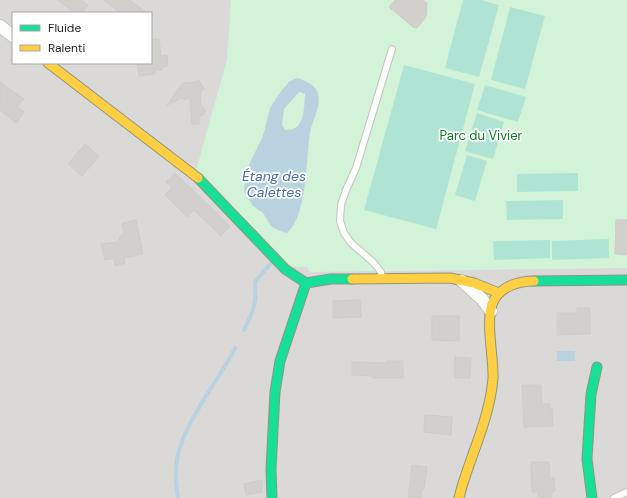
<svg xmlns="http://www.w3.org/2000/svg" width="627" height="498" font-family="'DM Sans',sans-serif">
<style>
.residential{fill:#dad9d7;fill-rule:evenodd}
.park{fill:#d2f3d7}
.pitch{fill:#afe4d4}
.water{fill:#b8d2df;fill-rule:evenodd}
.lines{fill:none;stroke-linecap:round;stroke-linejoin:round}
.stream{stroke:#b8d2df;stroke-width:4}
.building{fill:#d2d0cc;stroke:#ceccc6}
.lane-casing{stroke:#c4c4c1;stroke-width:8}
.street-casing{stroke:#c4c4c1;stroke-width:14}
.fast-casing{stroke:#90957d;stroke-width:11}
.slow-casing{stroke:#90957d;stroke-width:11}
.lane{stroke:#fcfcfb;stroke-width:6}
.street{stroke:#fcfcfb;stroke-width:12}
.fast{stroke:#16e098;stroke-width:9}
.slow{stroke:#ffcf43;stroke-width:9}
.labels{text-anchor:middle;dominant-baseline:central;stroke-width:3.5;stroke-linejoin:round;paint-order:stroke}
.park-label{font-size:13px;fill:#0a7c24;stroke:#fff}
.water-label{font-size:14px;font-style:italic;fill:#486cad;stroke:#fff}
</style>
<rect width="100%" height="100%" fill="#ebeae5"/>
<!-- residential -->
<path class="residential" d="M0,0H627V498H0ZM13,13H151V63H13Z"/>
<!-- park -->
<polygon class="park" points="231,0 627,0 627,268 310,272 307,267 292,267 195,174 227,60"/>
<!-- pitch -->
<g class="pitch">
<polygon points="463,0 481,0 499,5 479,77 445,68"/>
<polygon points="510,7 545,16 525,89 491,80"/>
<polygon points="404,65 475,84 436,229 364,210"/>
<polygon points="485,85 526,97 518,122 477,110"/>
<polygon points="477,113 504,122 493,159 465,151"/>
<polygon points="467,155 487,161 475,201 455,195"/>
<polygon points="578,173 578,191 517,192 517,174"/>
<polygon points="563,200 563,219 507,220 506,201"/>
<polygon points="609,239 609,258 552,260 552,241"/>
<polygon points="550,240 550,258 494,260 493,241"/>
</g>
<!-- water -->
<g class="water">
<path d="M297,78C304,80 314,84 317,91C323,106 312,119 310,133C306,158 307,217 287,233L280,231L272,227L263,213L253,206L244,191L246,171L263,136L270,108L282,90L289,82ZM300,92L305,94C304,108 305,132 285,130L282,125L284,109L298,93Z"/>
<rect x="557" y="351" width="18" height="10"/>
</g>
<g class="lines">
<!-- stream -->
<g class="stream">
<path d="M244,330C253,311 257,303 255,282L273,261"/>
<path d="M178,498C177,488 175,478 176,468C179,426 217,385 235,348"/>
</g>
</g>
<!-- building -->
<g class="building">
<polygon points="57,0 81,0 88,5 82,13 75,13"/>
<polygon points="103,0 130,0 147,13 117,13 117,10"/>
<polygon points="395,0 423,0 427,3 426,17 417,28 413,27 389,7"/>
<polygon points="151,39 159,39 161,56 167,55 168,66 162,67 162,70 155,70 155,74 139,76 137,63 151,63"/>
<polygon points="199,80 204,89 201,91 200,103 205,110 204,114 199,117 199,124 192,124 190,97 184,100 182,98 167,105 180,86 183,83 195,82"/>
<polygon points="0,82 24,99 17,107 24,112 16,123 0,110"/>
<polygon points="85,144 99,156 82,176 68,164"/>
<polygon points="175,173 230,226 221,236 194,210 187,217 165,195 172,187 166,182"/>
<polygon points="136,220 143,254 124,258 125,263 115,266 114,258 105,260 101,244 118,242 120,237 124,232 122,223"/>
<polygon points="616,220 627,220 627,255 615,254"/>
<polygon points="360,300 361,317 333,318 333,301"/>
<polygon points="577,308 590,308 590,334 557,335 557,313 577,313"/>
<polygon points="432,316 459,316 459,341 432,340"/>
<polygon points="455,357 471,358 470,378 455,378"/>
<polygon points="387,361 403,361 403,378 372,378 372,376 352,375 352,362 387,363"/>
<polygon points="522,385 541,385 542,404 550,404 550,409 552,408 553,426 524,427"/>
<polygon points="425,415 452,417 451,435 424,432"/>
<polygon points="531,462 549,462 550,479 554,478 555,491 552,492 551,497 538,498 538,492 532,492"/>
<polygon points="412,465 427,467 424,489 422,489 421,498 408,498"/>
<polygon points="262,480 262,492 246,495 244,484"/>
</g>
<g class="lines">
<!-- lane casing -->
<g class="lane-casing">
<g id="lane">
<polyline points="382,277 381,272 373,262 351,243 344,233 340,221 341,205 346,190 356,168 392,49"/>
<polyline points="614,498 627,492"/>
</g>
</g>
<!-- street casing -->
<g class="street-casing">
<g id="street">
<polyline points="0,26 13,36"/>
<polyline points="462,281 482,299 491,311"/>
</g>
</g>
<!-- fast casing -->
<g class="fast-casing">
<g id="fast">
<polyline points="198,178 285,269 306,283 331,279 352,279"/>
<polyline points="534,281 627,280"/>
<polyline points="272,498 271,469 275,392 280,361 306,283"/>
<polyline points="592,498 587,459 591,394 597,367"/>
</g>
</g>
<!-- slow casing -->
<g class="slow-casing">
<g id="slow">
<polyline points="48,63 198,178"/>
<polyline points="352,279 450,278 474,283 499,293"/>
<path d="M459,498C462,484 467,471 472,457C481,432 491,405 493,378C494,357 484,317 494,300C502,286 519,281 534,281"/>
</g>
</g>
<!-- lane -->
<use href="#lane" class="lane"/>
<!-- street -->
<use href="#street" class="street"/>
<!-- fast -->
<use href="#fast" class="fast"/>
<!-- slow -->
<use href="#slow" class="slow"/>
</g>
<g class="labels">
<!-- park labels -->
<g class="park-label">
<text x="481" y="135">Parc du Vivier</text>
</g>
<!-- water labels -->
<g class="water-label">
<text x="274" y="176">Étang des<tspan x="274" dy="16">Calettes</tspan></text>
</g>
</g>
<!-- legend -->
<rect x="12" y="12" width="140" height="52" fill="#ffffff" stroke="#a5a5a5"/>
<rect x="20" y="25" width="20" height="6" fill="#16e098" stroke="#a5a5a5"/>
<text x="48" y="32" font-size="12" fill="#1d1d1d">Fluide</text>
<rect x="20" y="45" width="20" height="6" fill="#ffcf43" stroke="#a5a5a5"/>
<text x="48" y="52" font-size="12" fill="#1d1d1d">Ralenti</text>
</svg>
